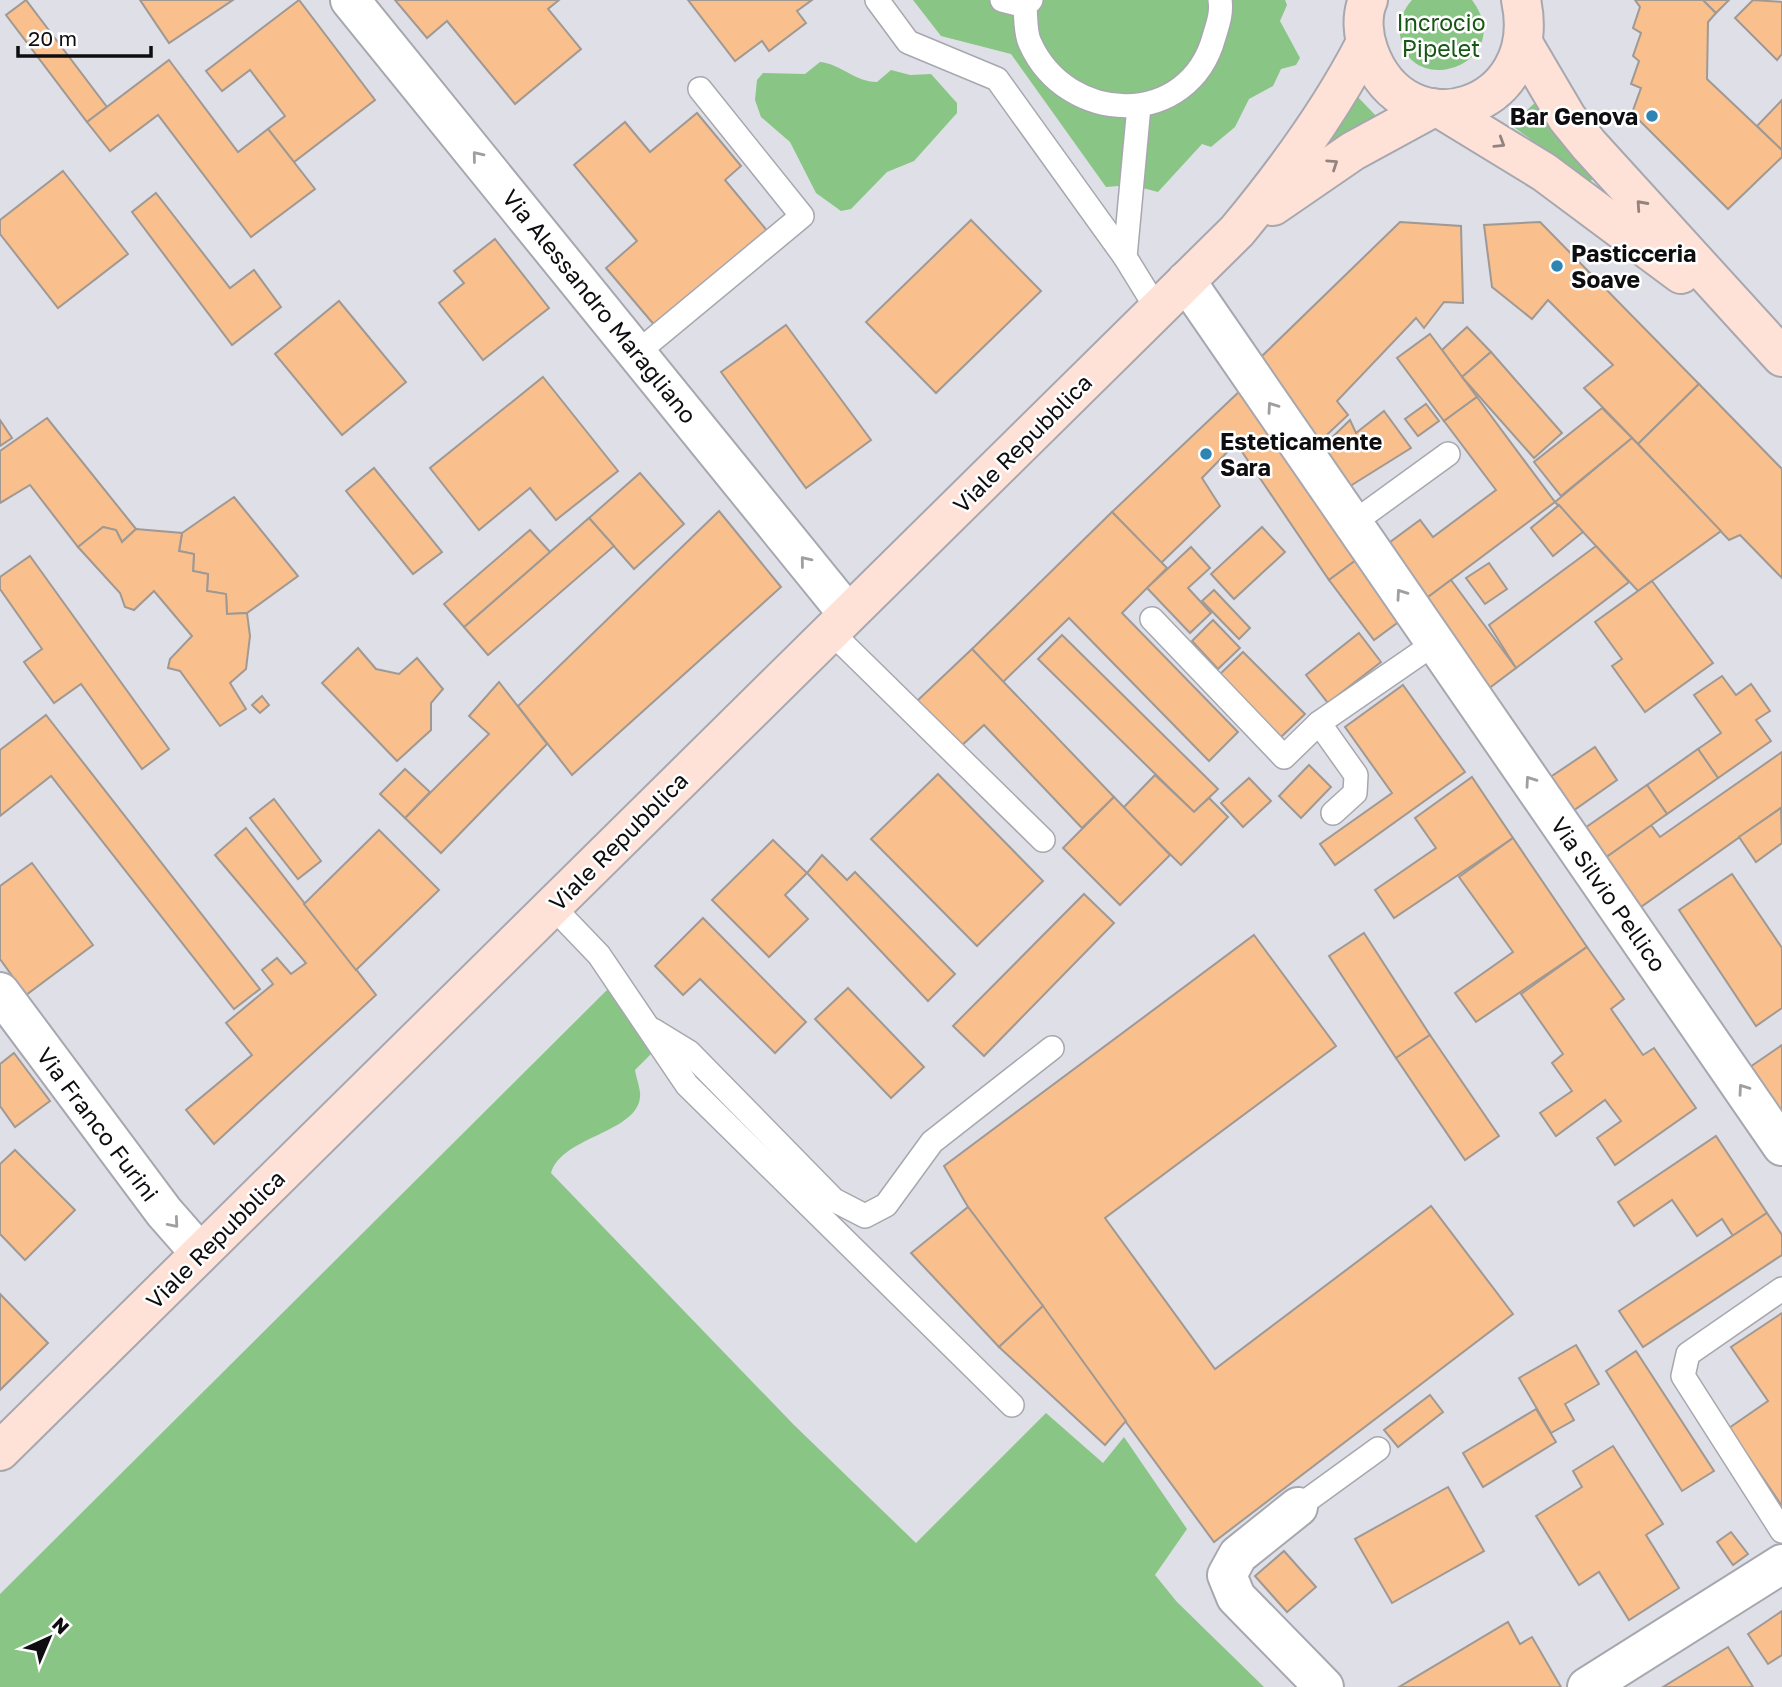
<svg xmlns="http://www.w3.org/2000/svg" width="1782" height="1687" font-family="'Golos Text',sans-serif">
<style>
.green{fill:#89c584}
.building{fill:#f9bf8d;stroke:#a09993;stroke-width:2}
.lines{fill:none;stroke-linecap:round;stroke-linejoin:round}
.service-casing{stroke:#a7a7af;stroke-width:26}
.minor-casing{stroke:#a7a7af;stroke-width:42}
.secondary-casing{stroke:#a7a7af;stroke-width:42}
.service{stroke:#fff;stroke-width:23}
.minor{stroke:#fff;stroke-width:38}
.secondary{stroke:#ffe2d7;stroke-width:38}
.oneway{stroke:#93837e}
.oneway2{stroke:#9f9fa0}
.poi-dot{fill:#2e84b3;stroke:#fff;stroke-width:2.5}
.labels{text-anchor:middle;dominant-baseline:central;stroke-width:5;stroke-linejoin:round;paint-order:stroke}
.park-label{font-size:23px;fill:#175714;stroke:#fff}
.poi-label{font-size:23px;font-weight:bold;fill:#0e0e11;stroke:#fff;text-anchor:start}
.street-label{font-size:23px;fill:#0e0e11;stroke:#fff}
</style>
<rect width="100%" height="100%" fill="#dfdfe8"/>
<!-- green -->
<g class="green">
<polygon points="913,0 1285,0 1287,5 1280,21 1300,58 1296,65 1281,69 1273,86 1249,99 1235,127 1211,147 1202,144 1158,192 1131,185 1106,187 1011,54 941,36"/>
<path d="M1412,0H1472C1519,63 1409,102 1400,35C1399,21 1403,10 1412,0Z"/>
<path d="M820,62C841,64 855,82 877,82L891,70L910,75L931,74L957,103V113L914,161L887,172L851,209L841,211L816,193L790,142L761,117L755,100L757,80L763,73L805,74Z"/>
<polygon points="1352,91 1379,119 1314,149"/>
<polygon points="1540,98 1601,173 1589,182 1511,125"/>
<path d="M609,988L654,1051L635,1070C636,1078 641,1089 640,1097C637,1133 562,1136 551,1173L793,1424L916,1543L1046,1413L1103,1463L1124,1437L1187,1529L1155,1575L1177,1602L1264,1687H0V1594Z"/>
</g>
<!-- building -->
<g class="building">
<polygon points="26,0 107,107 87,122 6,15"/>
<polygon points="140,0 233,0 169,43"/>
<polygon points="299,0 375,100 294,162 268,129 285,116 250,70 222,91 206,71"/>
<polygon points="395,0 559,0 548,9 581,49 515,104 447,21 427,38"/>
<polygon points="688,0 812,0 797,11 806,23 769,51 762,41 735,61"/>
<polygon points="1635,0 1703,0 1716,13 1708,22 1707,79 1782,150 1782,157 1728,209 1632,113 1641,88 1631,84 1639,61 1633,56 1641,33 1633,28 1640,7"/>
<polygon points="1703,0 1729,0 1716,13"/>
<polygon points="1753,0 1782,2 1782,54 1777,60 1735,18"/>
<polygon points="169,60 238,152 268,129 315,189 251,237 158,115 110,151 87,122"/>
<polygon points="1782,100 1782,150 1757,126"/>
<polygon points="697,113 741,166 725,180 769,233 656,327 606,268 637,241 574,165 625,122 650,152"/>
<polygon points="63,171 128,254 58,308 0,234 0,220"/>
<polygon points="156,193 230,288 254,270 281,307 232,345 132,212"/>
<polygon points="971,220 1041,291 936,393 866,322"/>
<polygon points="1400,222 1461,226 1463,303 1444,302 1424,328 1416,318 1337,401 1348,415 1316,445 1261,357"/>
<polygon points="1540,222 1699,384 1638,444 1584,388 1613,365 1548,300 1532,319 1492,287 1484,225"/>
<polygon points="495,239 549,308 483,360 439,303 464,283 454,271"/>
<polygon points="339,301 406,382 342,435 275,354"/>
<polygon points="786,325 871,440 806,488 721,372"/>
<polygon points="1467,327 1491,352 1462,377 1442,350"/>
<polygon points="1430,334 1477,397 1444,421 1397,358"/>
<polygon points="1491,352 1562,433 1534,458 1462,377"/>
<polygon points="543,377 618,471 556,520 530,488 479,530 430,468"/>
<polygon points="1699,384 1782,469 1782,578 1740,535 1729,540 1638,444"/>
<polygon points="1243,388 1363,555 1329,580 1236,443 1202,478 1220,506 1161,563 1112,512"/>
<polygon points="1477,397 1555,502 1420,603 1382,548 1420,520 1433,537 1496,490 1444,421"/>
<polygon points="1426,404 1439,421 1418,436 1405,419"/>
<polygon points="1602,408 1632,438 1561,496 1534,462"/>
<polygon points="1384,411 1411,448 1347,488 1319,450 1350,420 1356,433"/>
<polygon points="47,418 136,529 122,542 116,530 103,527 78,547 30,485 0,503 0,451"/>
<polygon points="0,420 12,438 0,446"/>
<polygon points="1632,438 1721,531 1638,591 1555,502"/>
<polygon points="374,468 442,552 413,574 346,491"/>
<polygon points="640,473 684,524 634,569 589,518"/>
<polygon points="234,497 298,576 247,613 227,614 226,594 207,591 208,574 193,571 194,554 179,551 182,533"/>
<polygon points="1559,505 1583,532 1553,556 1531,528"/>
<polygon points="719,511 781,587 572,775 518,706"/>
<polygon points="1112,512 1167,568 1122,613 1238,732 1209,761 1069,618 1003,682 972,649"/>
<polygon points="589,518 614,546 488,655 464,627"/>
<polygon points="103,527 116,530 122,542 136,529 182,533 179,551 194,554 193,571 208,574 207,591 226,594 227,614 247,613 250,636 246,669 230,683 246,709 220,726 180,671 168,668 170,659 192,636 154,591 134,610 125,607 120,593 78,547"/>
<polygon points="1262,527 1285,552 1234,599 1211,574"/>
<polygon points="530,530 550,552 464,627 444,604"/>
<polygon points="1596,546 1629,582 1516,668 1489,625"/>
<polygon points="1191,547 1210,568 1188,588 1211,613 1190,633 1147,588"/>
<polygon points="1363,555 1408,615 1374,640 1329,580"/>
<polygon points="30,556 169,749 142,769 81,684 54,703 24,662 42,649 0,589 0,577"/>
<polygon points="1489,563 1507,589 1485,604 1466,578"/>
<polygon points="1451,580 1516,668 1484,692 1420,603"/>
<polygon points="1652,581 1713,663 1645,712 1612,666 1622,659 1595,622"/>
<polygon points="1214,590 1250,628 1239,639 1202,601"/>
<polygon points="1213,620 1240,648 1218,669 1192,641"/>
<polygon points="1359,633 1381,662 1328,703 1306,675"/>
<polygon points="1062,635 1218,789 1194,812 1038,659"/>
<polygon points="358,648 376,669 399,674 417,658 443,689 431,703 431,730 397,761 322,683"/>
<polygon points="972,649 1114,797 1082,828 984,725 960,747 917,701"/>
<polygon points="1243,652 1305,714 1280,738 1218,676"/>
<polygon points="1722,676 1736,695 1751,684 1770,711 1756,720 1771,741 1718,778 1698,749 1721,733 1694,695"/>
<polygon points="499,682 547,744 441,853 405,818 489,734 469,716"/>
<polygon points="1403,685 1465,772 1335,865 1320,844 1392,793 1345,727"/>
<polygon points="262,696 269,705 260,713 252,705"/>
<polygon points="46,715 260,989 234,1009 51,776 0,816 0,750"/>
<polygon points="1595,747 1617,780 1570,813 1546,780"/>
<polygon points="1698,749 1718,778 1667,814 1647,785"/>
<polygon points="1782,752 1782,807 1638,909 1602,860 1651,825 1660,837"/>
<polygon points="1309,765 1331,787 1301,818 1279,796"/>
<polygon points="405,769 430,792 405,818 380,794"/>
<polygon points="938,774 1043,881 977,946 871,839"/>
<polygon points="1155,775 1194,812 1209,798 1228,817 1181,865 1123,808"/>
<polygon points="1472,777 1513,838 1394,918 1375,890 1436,848 1415,818"/>
<polygon points="1249,778 1271,801 1243,827 1221,803"/>
<polygon points="1647,785 1667,814 1602,860 1582,830"/>
<polygon points="1114,797 1170,855 1120,905 1063,848"/>
<polygon points="274,799 321,861 298,879 250,818"/>
<polygon points="1781,808 1782,843 1756,862 1739,837"/>
<polygon points="246,828 376,995 214,1144 186,1110 252,1055 226,1023 273,984 262,970 277,958 291,974 306,963 215,855"/>
<polygon points="379,830 439,890 356,970 304,904"/>
<polygon points="1513,838 1587,947 1476,1022 1455,993 1513,952 1459,877"/>
<polygon points="773,840 807,873 785,895 808,919 769,957 712,900"/>
<polygon points="822,855 847,880 855,872 955,974 928,1001 807,873"/>
<polygon points="32,863 93,945 26,995 0,959 0,886"/>
<polygon points="1732,874 1782,948 1782,1008 1756,1026 1679,910"/>
<polygon points="1084,894 1114,923 984,1056 953,1026"/>
<polygon points="703,918 806,1022 775,1053 700,979 683,995 655,966"/>
<polygon points="1364,933 1430,1035 1396,1058 1329,956"/>
<polygon points="1254,935 1336,1046 1105,1218 1215,1369 1431,1206 1513,1314 1214,1542 968,1207 944,1166"/>
<polygon points="1587,947 1624,999 1611,1009 1643,1055 1654,1048 1696,1108 1615,1165 1597,1138 1621,1121 1605,1100 1556,1136 1540,1113 1572,1091 1552,1063 1563,1054 1521,994"/>
<polygon points="848,988 924,1067 891,1098 815,1019"/>
<polygon points="1430,1035 1499,1136 1465,1160 1396,1058"/>
<polygon points="1782,1045 1782,1115 1750,1067"/>
<polygon points="14,1053 50,1101 15,1127 0,1106 0,1064"/>
<polygon points="1716,1136 1767,1213 1733,1236 1722,1219 1697,1236 1672,1200 1634,1226 1618,1202"/>
<polygon points="15,1150 75,1210 25,1260 0,1234 0,1164"/>
<polygon points="968,1207 1043,1306 999,1347 911,1253"/>
<polygon points="1767,1213 1782,1235 1782,1255 1643,1347 1619,1311"/>
<polygon points="0,1294 48,1343 0,1390"/>
<polygon points="1043,1306 1126,1421 1105,1445 999,1347"/>
<polygon points="1782,1313 1782,1506 1729,1428 1768,1401 1731,1347"/>
<polygon points="1576,1345 1599,1384 1565,1404 1574,1420 1551,1433 1519,1378"/>
<polygon points="1636,1351 1714,1471 1682,1491 1606,1371"/>
<polygon points="1430,1395 1443,1412 1398,1447 1384,1430"/>
<polygon points="1536,1409 1556,1442 1483,1487 1463,1453"/>
<polygon points="1613,1446 1663,1524 1646,1535 1679,1588 1629,1620 1599,1572 1579,1585 1536,1516 1582,1487 1573,1471"/>
<polygon points="1448,1487 1484,1551 1392,1603 1355,1539"/>
<polygon points="1731,1532 1748,1554 1733,1565 1717,1542"/>
<polygon points="1284,1551 1316,1587 1287,1612 1255,1576"/>
<polygon points="1782,1611 1782,1655 1768,1664 1748,1634"/>
<polygon points="1508,1622 1520,1644 1532,1637 1561,1687 1399,1687"/>
<polygon points="1728,1647 1753,1687 1663,1687"/>
</g>
<g class="lines">
<!-- service casing -->
<g class="service-casing">
<g id="service">
<polyline points="877,0 908,42 997,79 1125,257 1157,309"/>
<polyline points="1002,0 1025,6"/>
<path d="M1031,0L1025,6C1026,17 1025,33 1030,43C1067,126 1189,129 1214,37C1218,24 1222,13 1220,0"/>
<polyline points="1125,257 1139,106"/>
<polyline points="638,352 802,216 700,89"/>
<polyline points="1353,523 1448,454"/>
<polyline points="1152,619 1284,757 1319,723 1435,643"/>
<polyline points="831,632 1043,840"/>
<polyline points="1319,723 1356,775 1355,793 1333,813"/>
<polyline points="552,906 599,955 687,1085 1012,1405"/>
<polyline points="653,1030 689,1052 834,1200 865,1216 886,1205 932,1142 1052,1048"/>
<polyline points="1782,1289 1688,1354 1683,1376 1782,1531"/>
<polyline points="1298,1507 1378,1449"/>
</g>
</g>
<!-- minor casing -->
<g class="minor-casing">
<g id="minor">
<polyline points="350,0 848,614"/>
<polyline points="1186,281 1782,1146"/>
<polyline points="0,992 164,1212 200,1253"/>
<polyline points="1298,1507 1238,1555 1227,1575 1236,1597 1324,1687"/>
<polyline points="1587,1687 1782,1564"/>
</g>
</g>
<!-- secondary casing -->
<g class="secondary-casing">
<g id="secondary">
<path d="M1368,0C1361,16 1363,36 1369,52C1406,153 1545,110 1521,0"/>
<polyline points="1524,45 1567,118 1589,145 1782,357"/>
<polyline points="1441,109 1544,172 1681,274"/>
<polyline points="1273,206 1353,151 1432,108"/>
<path d="M0,1451L1237,231C1286,172 1330,112 1365,44"/>
</g>
</g>
<!-- service -->
<use href="#service" class="service"/>
<!-- minor -->
<use href="#minor" class="minor"/>
<!-- secondary -->
<use href="#secondary" class="secondary"/>
</g>
<!-- one-way arrows -->
<defs><path id="oneway-chevron" d="M-2-3.5L2.5 0L-2 3.5" fill="none" stroke-width="1.6" stroke-linecap="round" stroke-linejoin="round" transform="scale(1.75)"/></defs>
<g class="oneway">
<use href="#oneway-chevron" transform="translate(1500 143) rotate(32)"/>
<use href="#oneway-chevron" transform="translate(1333 164) rotate(-34)"/>
<use href="#oneway-chevron" transform="translate(1641 205) rotate(-132)"/>
</g>
<g class="oneway2">
<use href="#oneway-chevron" transform="translate(477 156) rotate(-129)"/>
<use href="#oneway-chevron" transform="translate(1272 407) rotate(-125)"/>
<use href="#oneway-chevron" transform="translate(805 561) rotate(-129)"/>
<use href="#oneway-chevron" transform="translate(1401 594) rotate(-125)"/>
<use href="#oneway-chevron" transform="translate(1530 781) rotate(-125)"/>
<use href="#oneway-chevron" transform="translate(1743 1089) rotate(-125)"/>
<use href="#oneway-chevron" transform="translate(174 1223) rotate(49)"/>
</g>
<!-- markers -->
<g class="poi-dot">
<circle cx="1652" cy="116" r="7"/>
<circle cx="1557" cy="266" r="7"/>
<circle cx="1206" cy="454" r="7"/>
</g>
<g class="labels">
<!-- park labels -->
<g class="park-label">
<text x="1441" y="22">Incrocio<tspan x="1441" dy="26">Pipelet</tspan></text>
</g>
<!-- poi labels -->
<g class="poi-label">
<text x="1638" y="116" text-anchor="end">Bar Genova</text>
<text x="1571" y="253">Pasticceria<tspan x="1571" dy="26">Soave</tspan></text>
<text x="1220" y="441">Esteticamente<tspan x="1220" dy="26">Sara</tspan></text>
</g>
<!-- street labels -->
<g class="street-label">
<text transform="translate(600 306) rotate(51)">Via Alessandro Maragliano</text>
<text transform="translate(1022 443) rotate(-45)">Viale Repubblica</text>
<text transform="translate(618 841) rotate(-45)">Viale Repubblica</text>
<text transform="translate(1609 894) rotate(55)">Via Silvio Pellico</text>
<text transform="translate(98 1124) rotate(53)">Via Franco Furini</text>
<text transform="translate(215 1239) rotate(-45)">Viale Repubblica</text>
</g>
</g>
<!-- north arrow -->
<g transform="translate(49 1638) rotate(44)" stroke="#ffffff" stroke-width="5" paint-order="stroke">
<path d="M0-5L12 26L0 18L-12 26Z" fill="#0e0e11"/>
<text y="-10" font-size="19" font-weight="bold" text-anchor="middle" fill="#0e0e11">N</text>
</g>
<!-- scale -->
<path d="M18 46v10h133v-10" fill="none" stroke="#0e0e11" stroke-width="3.5"/>
<text x="28" y="46" font-size="21" fill="#0e0e11" stroke="#ffffff" stroke-width="5" paint-order="stroke">20 m</text>
</svg>
